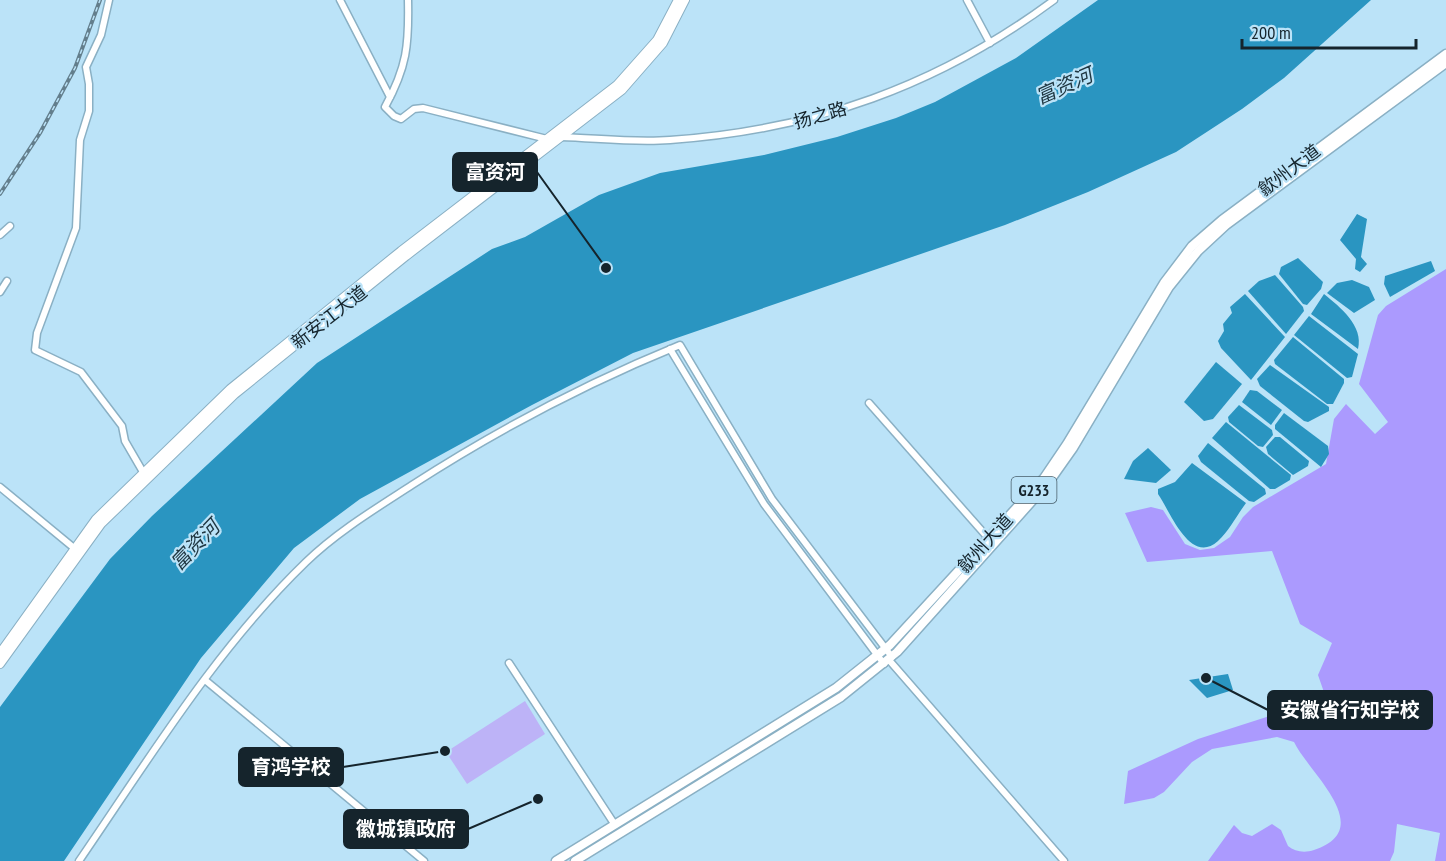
<svg xmlns="http://www.w3.org/2000/svg" width="1446" height="861" font-family="'PT Sans Narrow','Noto Sans SC',sans-serif">
<style>
.green{fill:#bdb3f7}
.forest{fill:#ab9afe}
.water{fill:#2a95c1}
.lines{fill:none;stroke-linecap:round;stroke-linejoin:round}
.minor-casing{stroke:#8ab0c4;stroke-width:9}
.major-casing{stroke:#8ab0c4;stroke-width:10}
.highway-casing{stroke:#8ab0c4;stroke-width:11}
.minor{stroke:#fff;stroke-width:6}
.major{stroke:#fff;stroke-width:8}
.highway{stroke:#fff;stroke-width:8}
.rail-casing{stroke:#637e8c;stroke-width:4}
.rail{stroke:#bbe3f8;stroke-width:1.5;stroke-dasharray:4.5;stroke-linecap:butt}
.labels{text-anchor:middle;dominant-baseline:central;stroke-width:4.5;stroke-linejoin:round;paint-order:stroke}
.shield{fill:#bbe3f8;stroke:#475d69;stroke-width:1.5}
.shield-label{font-size:16px;font-weight:bold;fill:#15242c}
.street-label{font-size:18px;fill:#15242c;stroke:#bbe3f8}
.water-label{font-size:20px;font-style:italic;fill:#203742;stroke:#bbe3f8}
.leader{fill:none;stroke:#15242c;stroke-width:2}
.callout-dot{fill:#15242c;stroke:#bbe3f8;stroke-width:2}
.callout{fill:#15242c;stroke:#15242c;stroke-width:2}
.callout-label{font-size:20px;text-anchor:middle;font-weight:bold;fill:#fff}
</style>
<rect width="100%" height="100%" fill="#bbe3f8"/>
<!-- green -->
<polygon class="green" points="525,701 545,734 467,784 446,752"/>
<!-- forest -->
<path class="forest" d="M1446,269V861H1435L1440,833L1397,824L1394,852L1390,861H1208L1234,825L1242,833L1252,836L1272,824L1281,830L1288,846C1295,852 1305,853 1314,850C1378,829 1309,773 1294,742L1277,737L1212,749L1192,762L1164,792L1154,798L1124,804L1128,771L1198,739L1326,698L1318,675L1332,643L1300,624L1272,551L1147,562L1125,513L1151,507L1163,510L1185,544L1200,550L1214,548L1230,537L1243,517L1253,507L1326,464L1334,419L1346,404L1375,434L1388,422L1359,384L1378,315L1386,306Z"/>
<!-- water -->
<g class="water">
<polygon points="1098,0 1371,0 1284,78 1242,109 1176,152 1088,192 1005,225 633,353 532,405 360,499 294,548 201,658 64,861 0,861 0,707 110,559 152,516 317,363 492,249 525,237 599,195 660,173 764,155 837,137 896,118 935,102 1016,58"/>
<polygon points="1357,214 1367,219 1361,257 1367,264 1360,272 1355,269 1356,259 1340,240"/>
<polygon points="1298,258 1323,282 1321,289 1307,305 1303,304 1279,274 1281,267"/>
<polygon points="1431,261 1435,271 1390,297 1384,284 1385,276"/>
<polygon points="1275,275 1303,307 1304,311 1286,334 1248,291 1259,281"/>
<polygon points="1352,280 1369,287 1375,300 1354,313 1327,293 1337,283"/>
<polygon points="1245,294 1285,337 1251,380 1221,348 1218,341 1224,331 1223,324 1232,313 1230,307"/>
<path d="M1324,294C1340,307 1364,326 1358,349L1311,314Z"/>
<polygon points="1309,316 1358,354 1352,377 1347,378 1294,335"/>
<polygon points="1293,337 1344,379 1344,383 1333,404 1327,404 1275,364 1274,360"/>
<polygon points="1216,362 1242,384 1213,419 1204,421 1184,402"/>
<polygon points="1270,365 1329,407 1329,411 1308,422 1304,421 1260,386 1257,379"/>
<polygon points="1250,390 1257,391 1282,410 1271,425 1242,402"/>
<polygon points="1239,405 1272,430 1273,435 1263,447 1258,446 1229,422 1228,417"/>
<polygon points="1284,413 1328,446 1329,454 1321,467 1275,429 1275,425"/>
<polygon points="1226,422 1291,475 1290,480 1275,489 1270,489 1212,438"/>
<polygon points="1275,437 1280,437 1309,461 1308,466 1293,475 1268,454 1266,447"/>
<polygon points="1208,443 1265,489 1266,494 1254,502 1249,501 1201,462 1198,456"/>
<polygon points="1148,448 1171,470 1156,483 1124,479 1133,461"/>
<path d="M1192,463L1246,503C1237,515 1229,531 1218,541C1190,566 1170,511 1158,494V489L1175,482Z"/>
<polygon points="1228,674 1233,690 1207,698 1189,680"/>
</g>
<g class="lines">
<!-- minor casing -->
<g class="minor-casing">
<g id="minor">
<polyline points="109,0 101,35 86,67 89,84 89,111 80,140 76,228 37,333 35,350 81,372 122,426 125,441 143,472"/>
<polyline points="340,0 390,97"/>
<path d="M408,0C409,45 407,67 385,107L394,116L401,119L414,109L423,108L547,139"/>
<polyline points="967,0 990,43"/>
<path d="M561,137C596,138 634,143 670,140C814,130 938,86 1054,0"/>
<polyline points="0,235 10,226"/>
<polyline points="0,292 7,281"/>
<polyline points="670,349 764,504 884,664"/>
<polyline points="869,403 989,539"/>
<polyline points="0,487 74,548"/>
<polyline points="889,660 1064,861"/>
<polyline points="509,663 615,825"/>
<polyline points="205,680 424,861"/>
<path d="M79,861C149,759 216,649 306,562C337,532 375,509 412,485C497,430 587,383 680,345L772,499L892,657"/>
</g>
</g>
<!-- major casing -->
<g class="major-casing">
<g id="major">
<polyline points="0,653 96,519 230,389 401,251 617,85 657,40 678,0"/>
<polyline points="0,664 101,524 235,394 406,256 622,90 663,43 685,0"/>
</g>
</g>
<!-- highway casing -->
<g class="highway-casing">
<g id="highway">
<polyline points="556,861 836,688 890,645 1044,478 1067,444 1164,283 1192,246 1222,220 1446,54"/>
<polyline points="575,861 841,697 897,652 1049,482 1073,448 1169,287 1198,251 1226,225 1446,63"/>
</g>
</g>
<!-- minor -->
<use href="#minor" class="minor"/>
<!-- major -->
<use href="#major" class="major"/>
<!-- highway -->
<use href="#highway" class="highway"/>
<!-- rail casing -->
<g class="rail-casing">
<polyline id="rail" points="0,194 40,133 75,68 100,0"/>
</g>
<!-- rail -->
<use href="#rail" class="rail"/>
</g>
<g class="labels">
<!-- shield labels -->
<rect class="shield" x="1011.5" y="477" width="45" height="26" rx="4.5"/>
<g class="shield-label">
<text x="1034" y="490">G233</text>
</g>
<!-- street labels -->
<g class="street-label">
<text transform="translate(820 115) rotate(-16)">扬之路</text>
<text transform="translate(1289 170) rotate(-37)">歙州大道</text>
<text transform="translate(329 317) rotate(-38)">新安江大道</text>
<text transform="translate(985 543) rotate(-48)">歙州大道</text>
</g>
<!-- water labels -->
<g class="water-label">
<text transform="translate(1064 86) rotate(-24)">富资河</text>
<text transform="translate(195 545) rotate(-46)">富资河</text>
</g>
</g>
<!-- callouts -->
<path class="leader" d="M606 268L537 172M1206 678L1268 710M445 751L343 767M538 799L468 829"/>
<g class="callout-dot">
<circle cx="606" cy="268" r="6"/>
<circle cx="1206" cy="678" r="6"/>
<circle cx="445" cy="751" r="6"/>
<circle cx="538" cy="799" r="6"/>
</g>
<g class="callout">
<rect x="453" y="153" width="84" height="38" rx="6"/>
<rect x="1268" y="691" width="164" height="38" rx="6"/>
<rect x="239" y="748" width="104" height="38" rx="6"/>
<rect x="344" y="810" width="124" height="38" rx="6"/>
</g>
<g class="callout-label">
<text x="495" y="179">富资河</text>
<text x="1350" y="717">安徽省行知学校</text>
<text x="291" y="774">育鸿学校</text>
<text x="406" y="836">徽城镇政府</text>
</g>
<!-- scale -->
<path d="M1242 39v9h174v-9" fill="none" stroke="#15242c" stroke-width="3"/>
<text x="1251" y="39" font-size="18" fill="#15242c" stroke="#bbe3f8" stroke-width="4.5" paint-order="stroke">200 m</text>
</svg>
